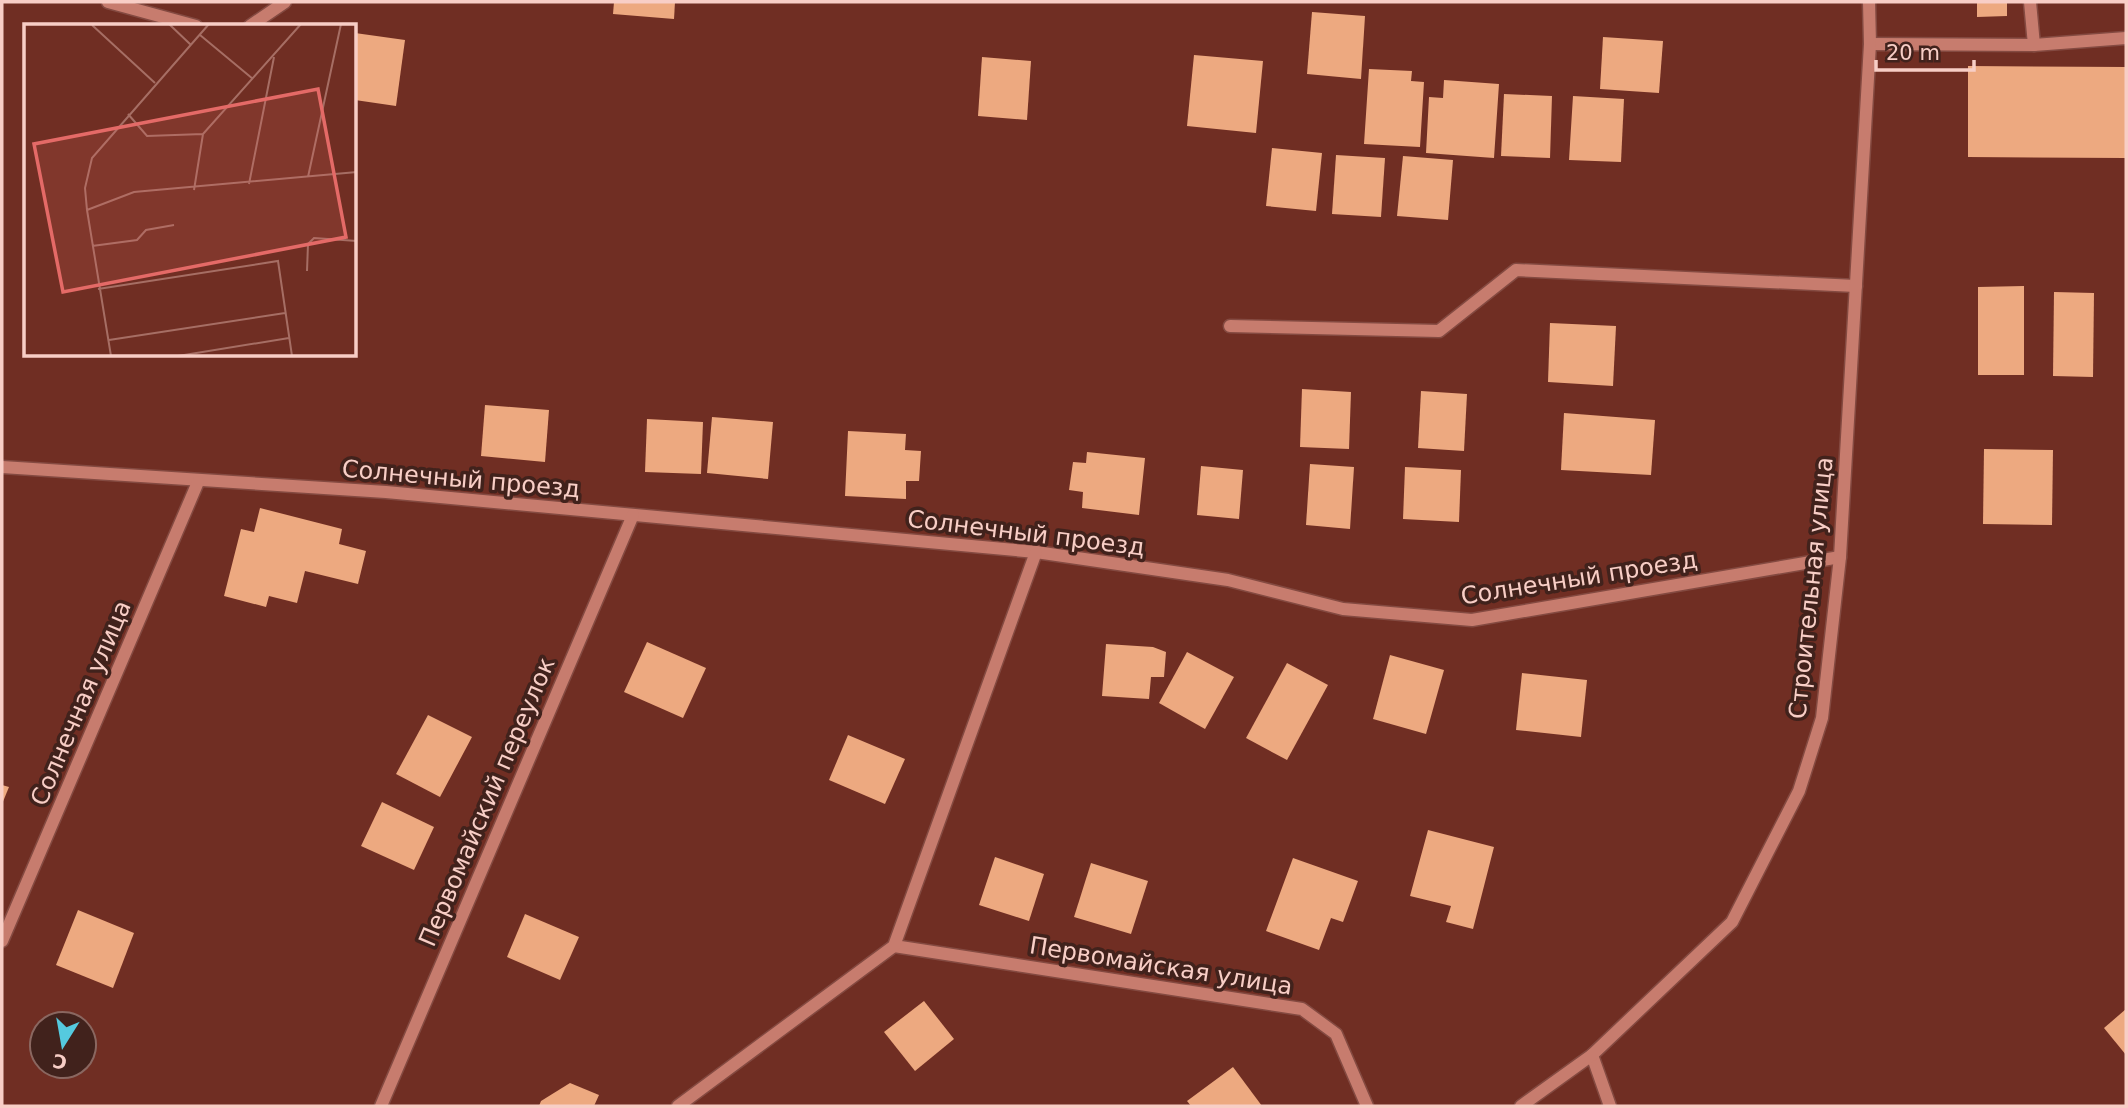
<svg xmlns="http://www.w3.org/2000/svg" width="2128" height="1108" font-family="'DejaVu Sans',sans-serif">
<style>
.building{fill:#eda980}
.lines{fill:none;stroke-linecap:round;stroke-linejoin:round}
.minor-casing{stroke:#844a41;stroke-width:15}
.minor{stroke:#c77c6e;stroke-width:12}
.labels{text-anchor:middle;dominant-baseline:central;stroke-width:7;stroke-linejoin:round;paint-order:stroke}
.street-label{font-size:24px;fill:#f8cec6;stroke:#41221c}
.inset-road{fill:none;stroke:#a66e64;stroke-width:2}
.view{fill:#e46a67;fill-opacity:0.15;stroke:#e46a67;stroke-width:3.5}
.inset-edge{fill:none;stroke:#f8cec6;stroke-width:3.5}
</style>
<rect width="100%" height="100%" fill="#702e23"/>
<!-- building -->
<g class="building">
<polygon points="614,2 675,2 674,19 613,14"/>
<polygon points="1977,2 2007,2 2007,16 1977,17"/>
<polygon points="1312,12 1365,16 1361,79 1307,74"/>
<polygon points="355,33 405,40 396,106 355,100"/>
<polygon points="1603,37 1663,41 1659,93 1600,89"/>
<polygon points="1194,55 1263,61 1256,133 1187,126"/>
<polygon points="982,57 1031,61 1027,120 978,116"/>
<polygon points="1968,66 2126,67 2126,158 1968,157"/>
<polygon points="1369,69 1412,71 1411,81 1424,82 1420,147 1364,144"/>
<polygon points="1444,80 1499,84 1494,158 1426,153 1429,97 1443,98"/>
<polygon points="1504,94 1552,96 1550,158 1501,156"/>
<polygon points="1573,96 1624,99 1621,162 1569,160"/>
<polygon points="1272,148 1322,153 1316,211 1266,206"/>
<polygon points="1336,155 1385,158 1381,217 1332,214"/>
<polygon points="1403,156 1453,160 1448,220 1397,216"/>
<polygon points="2024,286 2024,375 1978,375 1978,287"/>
<polygon points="2054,292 2094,293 2093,377 2053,376"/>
<polygon points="1550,323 1616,326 1613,386 1548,382"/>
<polygon points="1302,389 1351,392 1349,449 1300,447"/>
<polygon points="1421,391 1467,394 1464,451 1418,448"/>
<polygon points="485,405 549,410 545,462 481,456"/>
<polygon points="1564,413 1655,420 1651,475 1561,470"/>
<polygon points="712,417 773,422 768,479 707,473"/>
<polygon points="647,419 703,422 701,474 645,472"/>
<polygon points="848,431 906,434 905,450 921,451 919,481 906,481 906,499 845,496"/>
<polygon points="1984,449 2053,450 2052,525 1983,524"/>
<polygon points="1087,452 1145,458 1139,515 1082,508 1083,492 1069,490 1073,462 1086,463"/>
<polygon points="1310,464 1354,467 1350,529 1306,525"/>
<polygon points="1201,466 1243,470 1239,519 1197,515"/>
<polygon points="1405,467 1461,470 1459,522 1403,519"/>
<polygon points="260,508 342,529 339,544 366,551 358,584 305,571 297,603 269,596 266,607 224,596 241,529 254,532"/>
<polygon points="647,642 706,668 683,718 624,692"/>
<polygon points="1106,644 1153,647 1166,652 1164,677 1151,677 1149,699 1102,696"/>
<polygon points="1187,652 1234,677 1205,729 1159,703"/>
<polygon points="1390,655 1444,670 1426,734 1373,719"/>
<polygon points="1287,663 1328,685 1287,760 1246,738"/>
<polygon points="1522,673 1587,680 1581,737 1516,730"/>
<polygon points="428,715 472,737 440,797 396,774"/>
<polygon points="848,735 905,759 885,804 829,780"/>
<polygon points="2,785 9,787 2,804"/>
<polygon points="382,802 434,827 414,870 361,846"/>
<polygon points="1428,830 1494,847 1473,929 1446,922 1451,906 1410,896"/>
<polygon points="995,857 1044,874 1029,921 979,905"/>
<polygon points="1293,858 1358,881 1343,922 1331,918 1319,950 1266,931"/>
<polygon points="1091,863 1148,881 1131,934 1074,917"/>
<polygon points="78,910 134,933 113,988 56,965"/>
<polygon points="525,914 579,937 560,980 507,957"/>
<polygon points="924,1001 954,1039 915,1071 884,1032"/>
<polygon points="2126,1009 2126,1055 2104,1028"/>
<polygon points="1233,1067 1262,1106 1191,1106 1187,1101"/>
<polygon points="570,1083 599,1095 594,1106 539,1106 541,1101"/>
</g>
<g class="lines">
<!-- minor casing -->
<g class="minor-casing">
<g id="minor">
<polyline points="108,2 196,26"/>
<polyline points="2030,2 2034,45"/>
<polyline points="250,26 285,2"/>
<polyline points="1870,44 2034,45 2126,38"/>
<polyline points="1230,326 1439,331 1516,270 1856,286"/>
<polyline points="2,467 386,492 1036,552 1228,580 1343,609 1472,620 1840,557"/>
<polyline points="2,941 198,482"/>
<polyline points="894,946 1302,1009 1336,1034 1367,1106"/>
<polyline points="1592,1055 1610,1106"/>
<polyline points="381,1106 633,515"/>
<polyline points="678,1106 894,946 1036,552"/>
<polyline points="1521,1106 1592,1055 1732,922 1799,791 1822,718 1840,557 1870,44 1869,2"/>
</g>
</g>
<!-- minor -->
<use href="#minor" class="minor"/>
</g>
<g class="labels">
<!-- street labels -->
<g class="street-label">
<text transform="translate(461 479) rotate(5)">Солнечный проезд</text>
<text transform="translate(1026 533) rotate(7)">Солнечный проезд</text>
<text transform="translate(1579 578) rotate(-9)">Солнечный проезд</text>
<text transform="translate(1811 588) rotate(-84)">Строительная улица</text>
<text transform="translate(81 703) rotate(-67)">Солнечная улица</text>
<text transform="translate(487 802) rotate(-67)">Первомайский переулок</text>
<text transform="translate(1161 966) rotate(9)">Первомайская улица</text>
</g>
</g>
<!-- overview -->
<g transform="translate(24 24)">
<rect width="332" height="332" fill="#702e23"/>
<path class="inset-road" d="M145,0L167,21M68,1L131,59M176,11L229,55M104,90L123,112L179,110M284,153L317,0M225,160L250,33M170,166L179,110L277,0M63,186L110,168L333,148M68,222L113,216L122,206L150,201M283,247L284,220L290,214L333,217M74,265L254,237L268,332M85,316L261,289M87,332L63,186L61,164L68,134L185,0M154,332L265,314"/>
<path class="view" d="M294,65L322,213L39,268L10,120Z"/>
<rect width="332" height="332" class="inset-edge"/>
</g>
<!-- border -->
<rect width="2128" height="1108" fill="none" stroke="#f8cec6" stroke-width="7"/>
<!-- north arrow -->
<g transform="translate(63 1045) rotate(191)"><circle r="33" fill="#41221c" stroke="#8a6760" stroke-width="2"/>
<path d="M0-5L12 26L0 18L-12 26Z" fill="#55cadf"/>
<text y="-10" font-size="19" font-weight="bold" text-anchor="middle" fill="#f8cec6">С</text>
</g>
<!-- scale -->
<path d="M1876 60v10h98v-10" fill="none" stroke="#f8cec6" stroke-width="3.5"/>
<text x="1886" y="60" font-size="21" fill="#f8cec6" stroke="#41221c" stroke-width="5" paint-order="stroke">20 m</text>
</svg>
